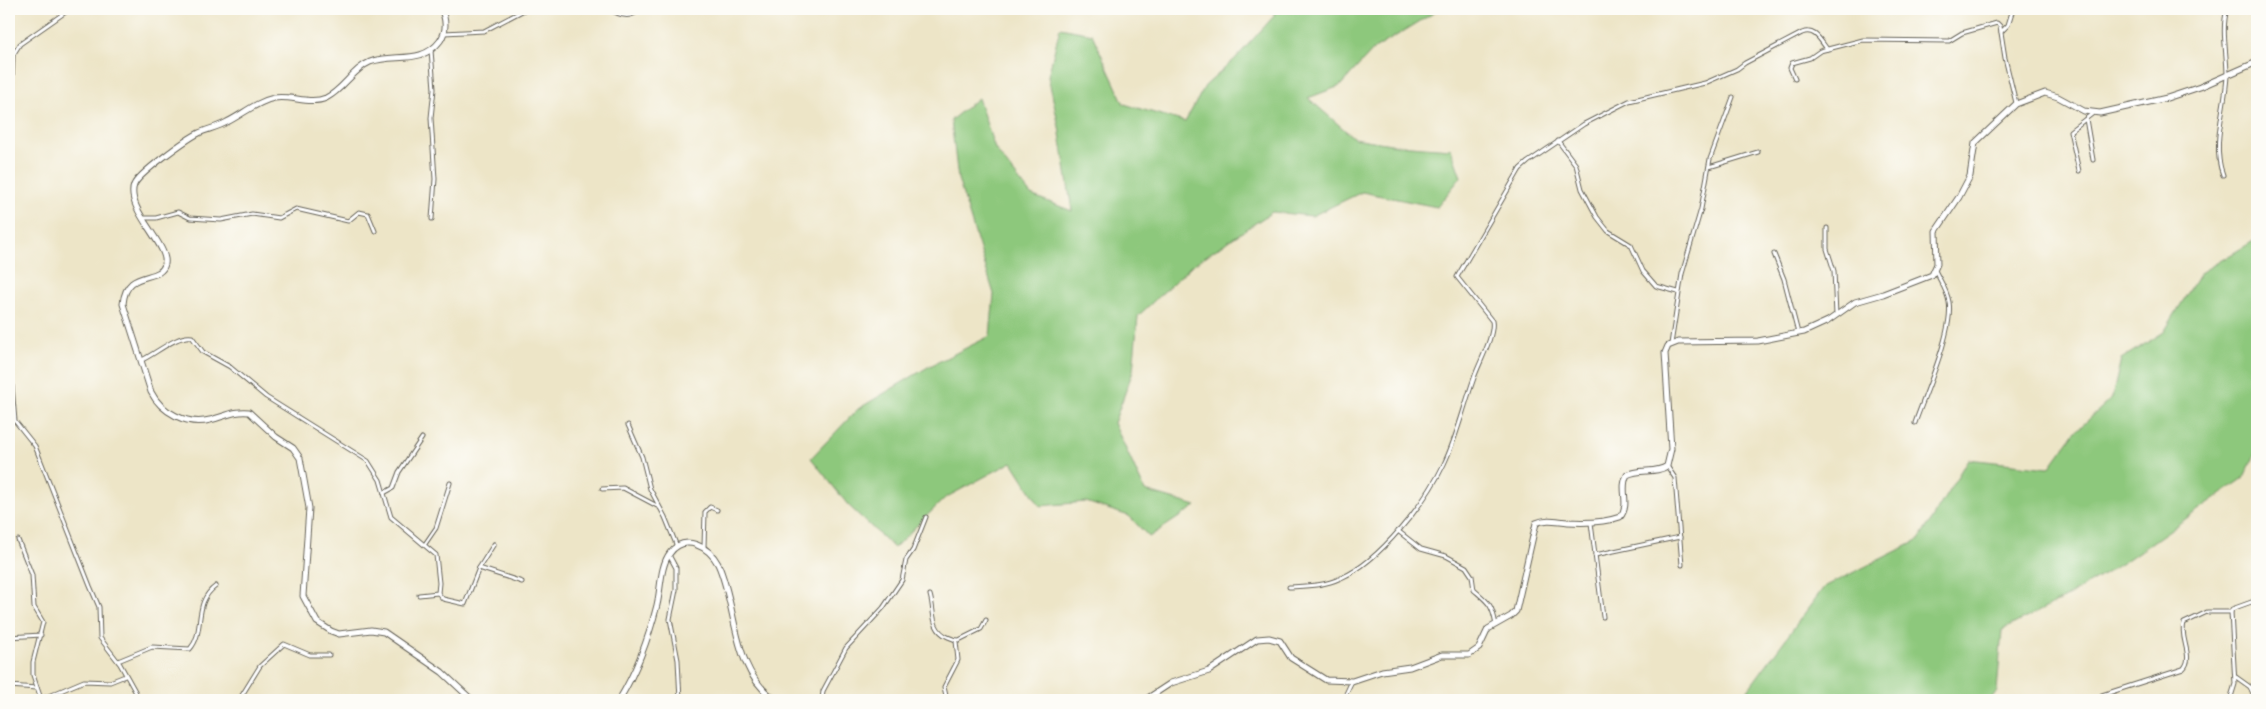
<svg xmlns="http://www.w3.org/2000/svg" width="2266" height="709" font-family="'IM FELL Great Primer',serif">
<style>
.green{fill:#8dc87c;stroke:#54724c}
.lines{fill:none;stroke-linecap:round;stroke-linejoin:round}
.street-casing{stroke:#656258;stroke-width:5}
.secondary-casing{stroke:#656258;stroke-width:7}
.street{stroke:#fff;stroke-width:3}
.secondary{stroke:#fff;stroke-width:5}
</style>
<rect width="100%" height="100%" fill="#fdfcf7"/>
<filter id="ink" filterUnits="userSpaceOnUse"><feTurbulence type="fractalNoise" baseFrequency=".02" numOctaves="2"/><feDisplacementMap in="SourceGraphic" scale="10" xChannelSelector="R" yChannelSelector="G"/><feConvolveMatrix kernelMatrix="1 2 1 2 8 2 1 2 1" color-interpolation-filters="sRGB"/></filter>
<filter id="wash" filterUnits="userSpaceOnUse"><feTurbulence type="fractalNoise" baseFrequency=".0096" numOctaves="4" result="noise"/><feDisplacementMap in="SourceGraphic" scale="20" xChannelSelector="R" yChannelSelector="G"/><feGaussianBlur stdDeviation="1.12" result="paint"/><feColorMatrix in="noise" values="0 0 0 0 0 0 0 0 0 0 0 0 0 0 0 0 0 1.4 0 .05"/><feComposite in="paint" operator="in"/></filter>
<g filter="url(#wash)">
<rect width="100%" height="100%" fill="#ede5c7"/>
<!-- green -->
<g class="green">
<polygon points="1274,9 1440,9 1373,50 1340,86 1308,98 1354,138 1397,145 1451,149 1461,177 1437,207 1362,192 1312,216 1272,212 1191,266 1138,316 1133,371 1114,423 1145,491 1196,506 1149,537 1129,516 1086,502 1040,506 1012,462 945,498 894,548 848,505 811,458 858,409 928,367 990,336 994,294 958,179 951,120 978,98 995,149 1031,195 1072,211 1059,127 1048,76 1060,28 1092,34 1124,104 1185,122 1205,86 1235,59 1274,16"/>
<polygon points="2257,239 2257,450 2244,478 2124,562 2065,598 2002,630 1997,691 1990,700 1745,700 1747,691 1824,587 1919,540 1968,459 2049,468 2075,432 2112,398 2121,359 2164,332 2200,273"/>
</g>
</g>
<g filter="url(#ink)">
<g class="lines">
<!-- street casing -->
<g class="street-casing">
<g id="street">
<path d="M609,9C621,16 630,19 641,9"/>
<polyline points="2001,32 2008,25 2013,9"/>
<polyline points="444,33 484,31 526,9"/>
<polyline points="431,50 434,89 431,118 435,179 432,219"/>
<polyline points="1795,79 1790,68 1792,63 1810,58 1820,51 1863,40 1949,41 1962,33 1997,23 2000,26 2005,58 2016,103"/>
<polyline points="2086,119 2093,160"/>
<polyline points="1558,141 1576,165 1582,189 1597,217 1608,231 1631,245 1643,271 1656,286 1678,292"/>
<polyline points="1709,167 1758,152"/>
<polyline points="2079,171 2070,131 2092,114"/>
<path d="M2223,175C2211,145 2226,106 2227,75C2227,54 2221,29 2227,9"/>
<polyline points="143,218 156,218 178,212 190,218 221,220 252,214 279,218 296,209 348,221 359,212 368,214 375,231"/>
<polyline points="1827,228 1827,249 1834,271 1836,315"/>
<polyline points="9,246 13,208 10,161 13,55 20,44 70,9"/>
<polyline points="1774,254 1784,279 1798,333"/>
<polyline points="1671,344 1682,274 1701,209 1710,159 1733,97"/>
<polyline points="9,351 15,421 35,446 90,586 99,607 100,638 120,664 140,700"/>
<path d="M142,360C155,354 178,334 192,337L203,352L230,367L266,397L368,461L380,480L391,517L436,555L439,583L438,593L443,599L465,604L479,568L494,544"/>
<path d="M1915,423C1925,394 1954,330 1949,302C1947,290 1940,281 1935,270"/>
<polyline points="628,425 642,457 650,489 665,517 676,544 675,548"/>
<polyline points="1667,466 1675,478 1682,565"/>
<polyline points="602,489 623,488 659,507"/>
<polyline points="384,493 393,488 399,472 422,438"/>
<polyline points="1591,523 1603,617"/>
<path d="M1398,531L1421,549L1446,556L1466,567L1472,576L1474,590C1489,603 1492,604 1496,625"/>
<polyline points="18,540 32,575 34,607 43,622 33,662 33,675 41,699"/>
<polyline points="425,544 436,528 450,483"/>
<polyline points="704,547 705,512 710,507 717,510"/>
<polyline points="669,555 676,568 676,590 670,619 678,660 680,700"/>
<polyline points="1595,555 1680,537"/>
<polyline points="479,568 522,582"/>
<path d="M1289,587C1307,586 1324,586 1341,578C1380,561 1426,502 1444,464C1457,437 1464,406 1474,378C1479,363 1495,335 1492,321L1457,277L1520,169L1528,162L1584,124L1629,101L1705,83L1737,69L1745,63L1802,33C1815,28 1820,40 1827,49"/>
<polyline points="419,595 438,593"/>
<path d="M930,595C935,611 930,629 948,637C952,639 955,640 959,640L981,629L986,620"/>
<polyline points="9,637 41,635"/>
<path d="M118,661L152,647L190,649C206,631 192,603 216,586"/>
<polyline points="2236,677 2250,687 2256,700"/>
<polyline points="9,686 37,688"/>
<path d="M2102,695L2183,669C2195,658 2179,638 2184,623L2207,612H2231"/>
<polyline points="39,700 84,681 110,682 125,676"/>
<polyline points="239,700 260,666 284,644 310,655 329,655"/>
<polyline points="822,700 823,691 846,648 883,608 902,580 906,560 913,550 926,517"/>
<polyline points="947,700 944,687 958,660 956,641"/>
<polyline points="1343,700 1352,681"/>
<polyline points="2230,700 2235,684 2231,612 2232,609 2257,600"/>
</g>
</g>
<!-- secondary casing -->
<g class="secondary-casing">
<g id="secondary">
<path d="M441,9C446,19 447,31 440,41C422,65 394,53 370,62C353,69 343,90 326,98C310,105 291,95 274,98C256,102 243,114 227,122C218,127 208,129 199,133C187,139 138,174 134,185C125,209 169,245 165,264C160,284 126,267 123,304L151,392C161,412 187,426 210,420C224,417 235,410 249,412L276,437L293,448L300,458L309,508L303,596L317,622L331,631L339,634L371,630L384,632L442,672L472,700"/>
<path d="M619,700C636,672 649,637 657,605C661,589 660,566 670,553C685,533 709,547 718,564C738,608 731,671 776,700"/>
<path d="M1145,700L1171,683L1209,671L1257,639L1269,638L1280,641L1291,658L1326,680L1352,681L1382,671L1410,667L1442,655H1469L1479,648L1488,629L1511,616L1516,611L1536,523C1547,518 1556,521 1568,522C1585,523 1603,523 1620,517C1631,504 1619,489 1627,475C1640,468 1656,474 1667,466L1671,449L1665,353L1668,346L1678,342L1758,341L1804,332L1828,321L1855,302L1883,294L1932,275L1937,264L1936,231L1959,197L1970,176L1975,143L2016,104L2045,93L2058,97L2084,111L2100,113L2167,98L2200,87L2257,62"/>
</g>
</g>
<!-- street -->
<use href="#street" class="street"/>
<!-- secondary -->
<use href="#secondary" class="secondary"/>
</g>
</g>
<!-- margin -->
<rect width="2266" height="709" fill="none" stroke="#fdfcf7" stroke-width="30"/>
</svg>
